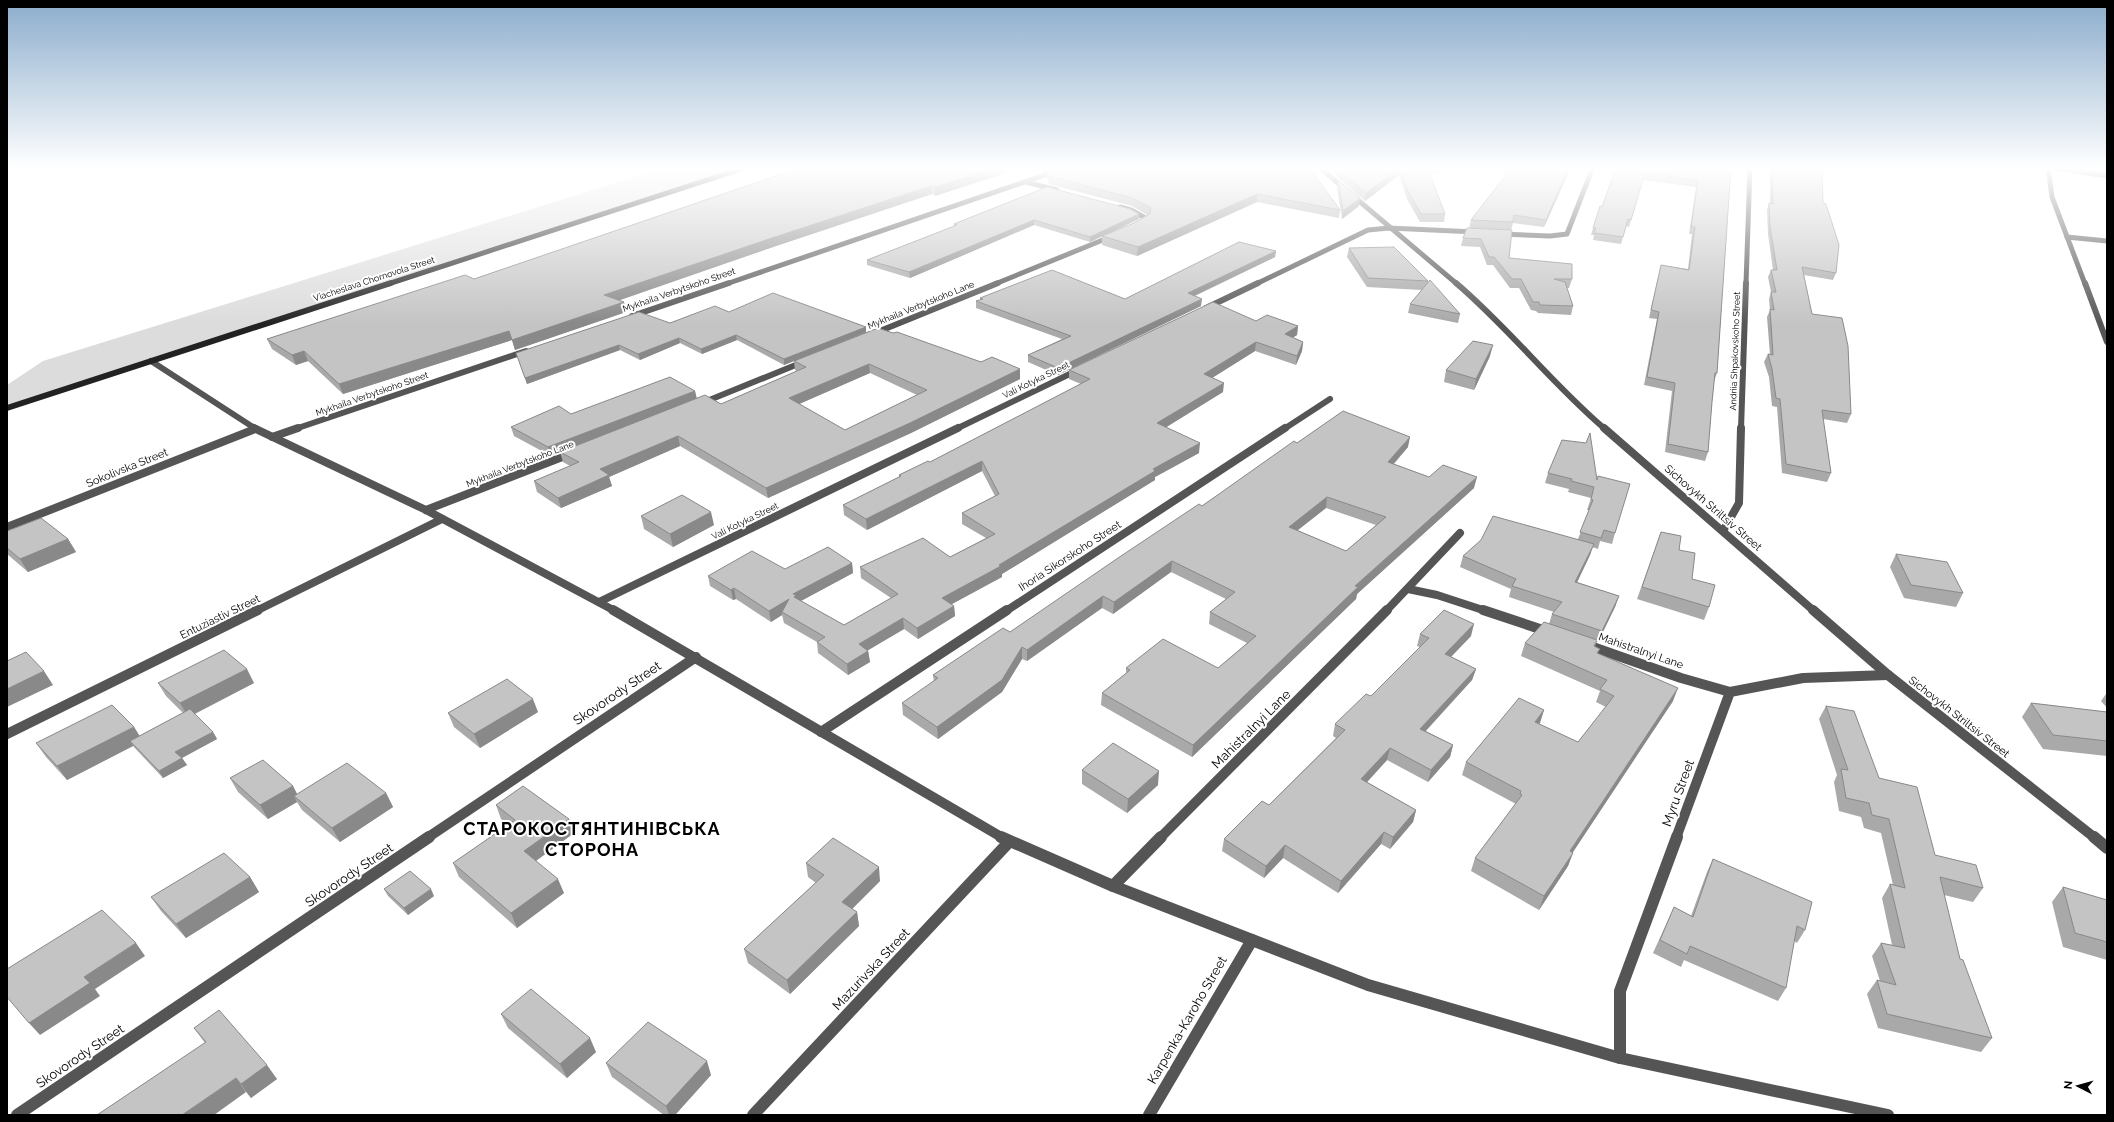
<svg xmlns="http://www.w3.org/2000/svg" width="2114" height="1122" font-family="Raleway,sans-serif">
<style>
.green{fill:#dcdcdc}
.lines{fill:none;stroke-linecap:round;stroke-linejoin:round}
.street-far4{stroke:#555;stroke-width:5}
.street-far3{stroke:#555;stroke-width:6}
.street-far2{stroke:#555;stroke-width:8}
.street-far1{stroke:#555;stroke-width:10}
.street{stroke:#555;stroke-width:12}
.secondary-far1{stroke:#222;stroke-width:5}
.secondary{stroke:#222;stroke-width:6}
.wall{fill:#a9a9a9;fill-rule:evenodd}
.shaded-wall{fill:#898989}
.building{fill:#c4c4c4;stroke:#898989;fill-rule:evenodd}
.labels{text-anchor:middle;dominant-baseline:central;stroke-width:4;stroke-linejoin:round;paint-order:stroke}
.far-street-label{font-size:9px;fill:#000;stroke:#fff}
.street-label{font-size:11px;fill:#000;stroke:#fff}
.near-street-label{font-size:13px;fill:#000;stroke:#fff}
.near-district-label{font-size:18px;font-weight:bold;letter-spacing:1px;fill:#000;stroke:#fff}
</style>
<rect width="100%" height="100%" fill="#fff"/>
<!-- green -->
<polygon class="green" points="667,167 747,167 7,408 7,385 43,361"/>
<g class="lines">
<!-- street-far4 -->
<g class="street-far4">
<polyline points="1319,167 1457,284"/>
<polyline points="1026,182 1057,190"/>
<polyline points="1120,207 1131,210 1147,219 1141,222"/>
<polyline points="1501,234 1550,236 1567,234 1593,167"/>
<polyline points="2067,237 2107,241"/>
<polyline points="726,284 1068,167"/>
<polyline points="995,284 1110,237"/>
<polyline points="1256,284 1368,230 1389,228 1476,232"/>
<polyline points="1746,284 1750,167"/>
<polyline points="2085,284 2052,197 2048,167 2107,176"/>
</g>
<!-- street-far3 -->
<g class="street-far3">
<path d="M1456,283C1509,328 1552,384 1605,429"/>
<polyline points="2085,283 2107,342"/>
<polyline points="1206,308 1258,283"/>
<polyline points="632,316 729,283"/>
<polyline points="875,333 998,283"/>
<polyline points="151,361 256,429"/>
<polyline points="702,403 803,362"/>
<polyline points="295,429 526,351"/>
<polyline points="956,429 1078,370"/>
<polyline points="1284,429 1330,399"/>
<polyline points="1741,429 1746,283"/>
</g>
<!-- street-far2 -->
<g class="street-far2">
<polyline points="254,428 426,510 615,611"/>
<polyline points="1604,428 1814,611"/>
<polyline points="272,437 298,428"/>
<polyline points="426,510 570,454"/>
<polyline points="7,527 255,429"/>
<polyline points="1723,531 1739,503 1741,428"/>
<polyline points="1408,589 1437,595 1486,611"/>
<polyline points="599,602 958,428"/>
<polyline points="256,611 442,519"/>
<polyline points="1006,611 1285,428"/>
<polyline points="1386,611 1460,533"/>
</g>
<!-- street-far1 -->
<g class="street-far1">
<polyline points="613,610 1003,838"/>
<polyline points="1483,610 1549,632"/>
<polyline points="1813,610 1888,675 2095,838"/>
<polyline points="1590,646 1681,678 1730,692"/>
<polyline points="821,732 1007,610"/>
<polyline points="7,734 258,610"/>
<polyline points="427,838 696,657"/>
<polyline points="1160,838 1387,610"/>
<polyline points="1676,838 1730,692 1803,678 1888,675"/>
</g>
<!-- street -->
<g class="street">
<polyline points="1001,837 1113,886 1368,985 1620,1058 1888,1115"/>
<polyline points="2094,837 2107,848"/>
<polyline points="1113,886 1161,837"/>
<polyline points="1620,1058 1620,991 1677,837"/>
<polyline points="17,1115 429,837"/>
<polyline points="753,1115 1009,842"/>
<polyline points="1149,1115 1252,940"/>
</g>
<!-- secondary-far1 -->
<polyline class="secondary-far1" points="388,284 747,167"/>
<!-- secondary -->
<polyline class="secondary" points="7,408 391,283"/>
</g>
<!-- wall -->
<g class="wall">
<polygon points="802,167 1024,167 935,196 932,194 773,247 618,300 624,302 626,312 515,350 512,340 343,394 308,361 296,365 272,349 267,339 474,279"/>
<polygon points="1309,167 1340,210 1339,218 1257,202 1137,256 1102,245 1102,236 1134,223 1147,215 1132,206 1049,184 1047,178 1047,170"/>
<polygon points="1334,167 1441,167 1440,174 1429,174 1445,214 1444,222 1420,222 1407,199 1399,175 1365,201 1336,176"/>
<polygon points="1495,167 1571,167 1544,227 1513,223 1511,230 1469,228 1471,220 1508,172 1494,171"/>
<polygon points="1616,167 1731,167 1717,373 1714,381 1712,402 1708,452 1705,461 1665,452 1672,391 1644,385 1657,319 1649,318 1659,273 1661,265 1688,269 1692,234 1689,234 1696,187 1643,180 1629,227 1626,226 1621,244 1593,240 1594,235 1591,235 1593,228 1602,207"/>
<polygon points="1770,167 1822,167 1823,203 1836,273 1833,280 1804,275 1812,314 1851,414 1847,423 1823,419 1831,473 1827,482 1782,473 1777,407 1772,406 1769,377 1764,362 1768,354 1770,355 1767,317 1770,310 1769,299 1771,292 1768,277 1771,270 1773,270 1768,234 1767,210 1769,203 1770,203"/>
<polygon points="1338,180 1359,206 1342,219 1337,188"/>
<polygon points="1047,187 1139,219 1090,242 1034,225 910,278 867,265 867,260 954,226 954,224"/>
<polygon points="1467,228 1509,258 1572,279 1569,288 1567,288 1573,306 1571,315 1538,313 1536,311 1531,310 1519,288 1510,288 1493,265 1487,265 1480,247 1461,246 1463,238"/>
<polygon points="1349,248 1428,281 1428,282 1460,314 1458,323 1408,313 1410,304 1422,290 1367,287 1347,257"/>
<polygon points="1276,251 1275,257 1195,296 1201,306 1058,375 1028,362 1028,355 1062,339 976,308 976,301 980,300 980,298 1125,299"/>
<path d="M729,312L866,327V332L893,333L981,362L1020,369V379L911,433L768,498L680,446L609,477L612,486L561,508L537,492L534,481L570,466L563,462L560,452L551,456L514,436L511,427L571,414L695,391L696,399L721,404L797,371L795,370L794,361L784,365L737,340L702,354L680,343L640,360L620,350L527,384L518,358L670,323ZM870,373L917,395L845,430L799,404Z"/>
<polygon points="1256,321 1298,326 1297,335 1292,338 1303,342 1302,351 1296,365 1255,351 1212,378 1223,392 1165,427 1199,453 1155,477 1155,480 1002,574 1002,577 951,604 954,606 955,616 918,639 904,629 868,650 870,662 848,675 818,653 817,642 784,623 782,615 771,622 736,599 733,600 710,586 708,576 785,569 852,563 853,573 801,601 844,625 891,598 861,578 860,567 950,557 986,538 962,524 962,513 995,496 982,471 867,530 844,515 843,505 899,477 899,475 930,462 1081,384 1069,379 1069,370"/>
<polygon points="1490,356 1474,390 1444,382 1446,370"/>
<path d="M1297,443L1408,447L1394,464L1429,477L1474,488L1357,594L1356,599L1192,757L1101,705L1102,693L1126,673V668H1218L1247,643L1209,624L1210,612L1226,599L1171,572L1113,614L1102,608L1027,661L1022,659L1002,692L938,739L903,715L902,703L934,682L933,675L1010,632ZM1326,508L1376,525L1346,551L1297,530Z"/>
<polygon points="1548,473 1597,480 1615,533 1612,544 1600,541 1598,549 1592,547 1590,555 1577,582 1619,596 1615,607 1598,642 1597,641 1595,646 1599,654 1673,701 1573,852 1568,866 1539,910 1471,871 1475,858 1516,804 1462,775 1466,762 1544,710 1539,724 1578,742 1606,707 1596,702 1600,691 1521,656 1525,643 1549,624 1552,614 1554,612 1509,597 1511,589 1460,567 1463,556 1578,539 1589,510 1587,510 1591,498 1568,492 1569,489 1545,483"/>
<polygon points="641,516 714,525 673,547 644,529"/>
<polygon points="7,531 68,539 76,552 28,572 7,554"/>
<polygon points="1661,532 1679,550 1692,579 1709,607 1704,620 1637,599"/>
<polygon points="1896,554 1963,593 1956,607 1904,598 1890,567"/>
<polygon points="1420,634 1471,636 1451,657 1476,669 1472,680 1426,731 1453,745 1450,757 1428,782 1387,760 1367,782 1416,810 1413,822 1390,849 1381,844 1338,893 1283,858 1264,878 1222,851 1224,839 1269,805 1336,738 1333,736 1335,724 1371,696 1420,647 1417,646"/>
<polygon points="158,683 254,683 195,714 213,732 217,739 182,758 187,765 163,778 133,746 67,780 46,757 36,743 134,727 139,736 183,713 166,696"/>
<polygon points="2106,694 2107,694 2107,708 2101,701"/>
<polygon points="2031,703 2107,712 2107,756 2043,749 2022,717"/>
<polygon points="1826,706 1935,855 1983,888 1973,902 1944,895 1960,959 1992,1038 1981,1052 1878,1028 1867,994 1877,980 1880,981 1872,956 1881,943 1892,945 1882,898 1890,884 1893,885 1881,833 1864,828 1861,817 1839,811 1834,782 1837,775 1819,719"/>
<polygon points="538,712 480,748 454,727 448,713"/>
<polygon points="1082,770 1158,785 1127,813 1082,784"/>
<polygon points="230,778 293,786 297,794 386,793 393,807 340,842 302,810 297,802 268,819 238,792"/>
<polygon points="496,805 569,819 574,833 536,861 564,893 517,928 459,877 453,863 509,825 501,819"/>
<polygon points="1713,859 1805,930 1797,943 1794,941 1786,988 1778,1001 1684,960 1681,967 1653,953 1674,907 1691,916 1707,872"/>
<polygon points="806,863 880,881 852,909 857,912 859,926 790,994 748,963 744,949 816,883 808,877"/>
<polygon points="250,877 259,892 186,938 161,911 151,897"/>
<polygon points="2063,887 2107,900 2107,960 2063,947 2052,902"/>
<polygon points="384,889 434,896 408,915 388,896"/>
<polygon points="501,1014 596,1052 567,1078 508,1028"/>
<polygon points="194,1028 277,1079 251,1098 205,1043"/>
<polygon points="606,1063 711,1075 675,1115 664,1115 612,1077"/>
</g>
<!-- shaded-wall -->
<g class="shaded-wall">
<polygon points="999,167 1024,167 935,196 935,187"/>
<polygon points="1044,167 1055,167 1044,171"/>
<polygon points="1569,167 1571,167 1544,227 1546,220"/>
<polygon points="1400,168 1399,175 1365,201 1366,193"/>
<polygon points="931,186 932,194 773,247 606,305 604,295 772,238"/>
<polygon points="1257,194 1257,202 1137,256 1138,247"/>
<polygon points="1360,198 1359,206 1342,219 1343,211"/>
<polygon points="1139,214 1139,219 1090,242 1090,237"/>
<polygon points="1034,220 1034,225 910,278 909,272"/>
<polygon points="1276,251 1275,257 1187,299 1188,293"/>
<polygon points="1202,299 1201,306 1058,375 1058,368"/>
<polygon points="624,302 626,312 515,350 512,340"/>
<polygon points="1298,326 1297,335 1284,343 1285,334"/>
<polygon points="866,327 866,332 784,365 784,359"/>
<polygon points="509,331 512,340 343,394 339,384"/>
<polygon points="736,335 737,340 702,354 701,349"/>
<polygon points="679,338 680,343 640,360 638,354"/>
<polygon points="1256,342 1255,351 1204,383 1204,374"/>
<polygon points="1303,342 1302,351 1296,365 1297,356"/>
<polygon points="619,345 620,350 527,384 525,378"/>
<polygon points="1493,345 1490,356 1474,390 1476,379"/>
<polygon points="304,351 308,361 296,365 292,355"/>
<polygon points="869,364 870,373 790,408 789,398"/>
<polygon points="1020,369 1020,379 911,433 768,498 766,488"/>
<polygon points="1224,383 1223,392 1157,433 1157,423"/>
<polygon points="695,391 697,399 551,456 548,447"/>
<polygon points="678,436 680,446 609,477 612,486 561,508 558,498 600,469"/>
<polygon points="1410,437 1408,447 1386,472 1388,462"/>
<polygon points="1200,443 1199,453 1155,477 1155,480 1002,574 1002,577 943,609 942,598 1153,469"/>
<polygon points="982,461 982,471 867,530 866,519"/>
<polygon points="1477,477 1474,488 1357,594 1356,599 1192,757 1193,745 1355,586"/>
<polygon points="1327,497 1326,508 1288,538 1289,527"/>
<polygon points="711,512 714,525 673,547 670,534"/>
<polygon points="68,539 76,552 28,572 20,559"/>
<polygon points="1594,544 1590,555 1572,593 1575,582"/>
<polygon points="1172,561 1171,572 1113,614 1114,602"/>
<polygon points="852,563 853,573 797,603 796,607 793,594"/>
<polygon points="734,588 736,599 733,600 731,590"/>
<polygon points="1103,596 1102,608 1027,661 1027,650"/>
<polygon points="1619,596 1615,607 1598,642 1602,631"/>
<polygon points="789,599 782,612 782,615 771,622 769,611"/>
<polygon points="954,606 955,616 918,639 917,628"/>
<polygon points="903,618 904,629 860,655 859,644"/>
<polygon points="1474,624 1471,636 1442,666 1445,654"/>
<polygon points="1022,647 1022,659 1002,692 938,739 937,727"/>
<polygon points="868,651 870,662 848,675 847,664"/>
<polygon points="247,669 254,683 188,717 180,703"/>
<polygon points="1476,669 1472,680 1417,740 1420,729"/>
<polygon points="44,671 53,685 7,707 7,689"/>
<polygon points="1678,688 1673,701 1565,864 1570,851"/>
<polygon points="533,699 538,712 480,748 474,734"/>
<polygon points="1544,710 1540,723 1531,735 1535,722"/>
<polygon points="134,727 143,741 130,741 133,746 67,780 57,766"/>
<polygon points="213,732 217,739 180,759 175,752"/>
<polygon points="1453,745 1450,757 1428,782 1431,770"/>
<polygon points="1390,748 1387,760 1359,791 1361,779"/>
<polygon points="182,758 187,765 163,778 159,771"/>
<polygon points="1159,771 1158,785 1127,813 1128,799"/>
<polygon points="293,786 300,800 294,796 297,802 268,819 260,805"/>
<polygon points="386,793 393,807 340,842 332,828"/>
<polygon points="1416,810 1413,822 1390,849 1393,837"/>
<polygon points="569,819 574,833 530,865 524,851"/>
<polygon points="1384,832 1381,844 1338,893 1341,881"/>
<polygon points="1285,845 1283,858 1264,878 1266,866"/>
<polygon points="1573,853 1568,866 1539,910 1544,896"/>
<polygon points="879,867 880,881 844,917 842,902"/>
<polygon points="250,877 259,892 186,938 176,924"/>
<polygon points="558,879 564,893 517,928 511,913"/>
<polygon points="431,889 434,896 408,915 404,908"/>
<polygon points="857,912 859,926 790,994 787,980"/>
<polygon points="136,943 145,956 95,989 100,996 40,1035 29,1023 84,977"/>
<polygon points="590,1038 596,1052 567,1078 560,1064"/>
<polygon points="707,1061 711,1075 675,1115 669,1115 666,1106"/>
<polygon points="267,1065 277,1079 251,1098 241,1084"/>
<polygon points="236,1078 246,1092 214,1115 182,1115"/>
</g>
<!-- building -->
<g class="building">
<polygon points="802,167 999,167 935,187 931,186 772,238 604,295 624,302 512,340 509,331 339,384 304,351 292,355 267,339 465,275 474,279"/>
<polygon points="1057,167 1309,167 1340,210 1257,194 1138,247 1102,236 1134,223 1150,214 1151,208 1132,198 1049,176 1047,170"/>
<polygon points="1336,167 1427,167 1445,214 1421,214 1408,191 1400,168 1366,193 1337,169"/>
<polygon points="1512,167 1569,167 1546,220 1514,215 1513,222 1471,220"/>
<polygon points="1616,167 1731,167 1717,373 1715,373 1712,402 1708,452 1668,444 1675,383 1647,377 1659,312 1651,310 1661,265 1689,270 1695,227 1691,227 1698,180 1645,173 1631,220 1628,219 1623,237 1594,233 1596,228 1593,228 1600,206 1602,207"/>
<polygon points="1772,167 1822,167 1823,203 1826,204 1839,245 1836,273 1802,267 1812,314 1842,318 1848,346 1851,414 1822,410 1831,473 1786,464 1780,399 1776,398 1772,369 1768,354 1773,355 1770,309 1774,310 1771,292 1776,292 1771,270 1777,270 1770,227 1769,203 1773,204"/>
<polygon points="1338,180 1360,198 1343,211"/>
<polygon points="1047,187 1130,209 1139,214 1090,237 1034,220 909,272 867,260 957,225 954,224"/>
<polygon points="1467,228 1512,230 1509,258 1572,264 1572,279 1554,279 1565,282 1573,306 1540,305 1539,302 1533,302 1521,279 1512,279 1494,257 1489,257 1481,239 1463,238"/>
<polygon points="1239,242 1276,251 1188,293 1202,299 1058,368 1028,355 1071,336 976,301 983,299 980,298 1052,270 1125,299"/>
<polygon points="1394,247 1428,281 1368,278 1349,248"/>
<polygon points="1430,280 1460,314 1410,304"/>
<polygon points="773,293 866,327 784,359 736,335 701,349 679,338 638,354 619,345 525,378 516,353 639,312 670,323 715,306 729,312"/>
<polygon points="1213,302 1256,321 1267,315 1298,326 1285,334 1303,342 1297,356 1256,342 1204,374 1224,383 1157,423 1200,443 1153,469 1155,471 999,565 1001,566 942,598 954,606 917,628 903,618 859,644 868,651 847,664 817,642 825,637 782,612 789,599 769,611 734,588 731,590 708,576 752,551 785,569 828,547 852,563 793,594 796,595 794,597 844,625 898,594 860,567 923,538 950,557 995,534 962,513 999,494 982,461 866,519 843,505 901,476 899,475 928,461 930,462 1090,379 1069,370"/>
<path d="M878,328L893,333L897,332L981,362L992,357L1020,369L910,423L766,488L678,436L600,469L609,475L558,498L534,481L579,462L560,452L705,395L721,404L806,367L794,361ZM869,364L927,390L845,430L789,398Z"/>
<polygon points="1473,341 1493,345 1476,379 1446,370"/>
<polygon points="670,377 695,391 548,447 511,427 559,406 571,414"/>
<path d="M1343,411L1410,437L1388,462L1429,477L1443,465L1477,477L1355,586L1358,587L1193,745L1102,693L1130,670L1126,668L1163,639L1218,668L1256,636L1210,612L1235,592L1172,561L1114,602L1103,596L1027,650L1022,647L1002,680L937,727L902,703L938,678L933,675L1003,628L1010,632L1118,558L1199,504L1202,506L1294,441L1297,443ZM1327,497L1386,517L1346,551L1289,527Z"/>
<polygon points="1590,433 1597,480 1598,476 1630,484 1615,533 1604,530 1601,538 1580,532 1593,500 1591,499 1594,487 1571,481 1572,479 1548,473 1562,440 1586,443"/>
<polygon points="682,495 711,512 670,534 641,516"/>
<polygon points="1493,516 1594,544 1575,582 1619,596 1602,631 1552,614 1562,602 1512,586 1516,579 1463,556 1481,540"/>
<polygon points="41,518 68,539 20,559 7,548 7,531"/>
<polygon points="1661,532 1681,536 1679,550 1695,553 1692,579 1715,585 1709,607 1642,587"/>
<polygon points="1896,554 1947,562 1963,593 1911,585"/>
<polygon points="1444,610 1474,624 1445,654 1476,669 1420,729 1453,745 1431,770 1390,748 1361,779 1416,810 1393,837 1384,832 1341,881 1285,845 1266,866 1224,839 1262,801 1269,805 1345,730 1335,724 1366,694 1371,696 1429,638 1420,634"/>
<polygon points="1544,622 1597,640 1594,646 1600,649 1597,653 1678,688 1570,851 1573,853 1544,896 1475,858 1522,795 1520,794 1521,791 1466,762 1519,698 1544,710 1535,722 1578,742 1614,696 1600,689 1607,680 1525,643"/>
<polygon points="224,650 247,669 180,703 158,683"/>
<polygon points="26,652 44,671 7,689 7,661"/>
<polygon points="507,679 533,699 474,734 448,713"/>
<polygon points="2031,703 2107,712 2107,741 2053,735"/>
<polygon points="112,705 134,727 57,766 36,743"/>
<polygon points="1826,706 1854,711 1879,778 1917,787 1935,855 1976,865 1983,888 1940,877 1960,959 1963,960 1992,1038 1887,1014 1877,980 1896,985 1881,943 1905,948 1890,884 1905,888 1889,819 1872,815 1869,803 1846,798 1841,769 1848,770"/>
<polygon points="190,709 213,732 175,752 182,758 159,771 130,741"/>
<polygon points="1113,743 1159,771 1128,799 1082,770"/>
<polygon points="263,760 293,786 260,805 230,778"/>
<polygon points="347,763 386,793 332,828 294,796"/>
<polygon points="523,786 569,819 524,851 558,879 511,913 453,863 515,820 496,805"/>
<polygon points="833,838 879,867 842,902 857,912 787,980 744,949 824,875 806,863"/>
<polygon points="224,853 250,877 176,924 151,897"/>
<polygon points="1713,859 1812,902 1805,930 1797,926 1786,988 1690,946 1687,954 1660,940 1674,907 1693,917"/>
<polygon points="410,871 431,889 404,908 384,889"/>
<polygon points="2063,887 2107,900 2107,942 2075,933"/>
<polygon points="102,910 136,943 84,977 90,983 29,1023 7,997 7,969"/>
<polygon points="531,989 590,1038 560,1064 501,1014"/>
<polygon points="219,1010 267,1065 241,1084 236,1078 182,1115 97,1115 206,1042 194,1028"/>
<polygon points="648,1022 707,1061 666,1106 606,1063"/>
</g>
<!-- sky -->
<linearGradient id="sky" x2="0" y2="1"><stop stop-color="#8cadcc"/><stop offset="0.52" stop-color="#fff"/><stop offset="1" stop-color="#fff" stop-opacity="0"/></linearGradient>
<rect width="2114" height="324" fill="url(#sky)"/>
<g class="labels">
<!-- far-street labels -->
<g class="far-street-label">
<text transform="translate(374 279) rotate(-18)">Viacheslava Chornovola Street</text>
<text transform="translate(679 290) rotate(-19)">Mykhaila Verbytskoho Street</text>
<text transform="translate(921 305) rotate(-22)">Mykhaila Verbytskoho Lane</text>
<text transform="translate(1735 351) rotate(-88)">Andriia Shpakovskoho Street</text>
<text transform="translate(1036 380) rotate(-26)">Vali Kotyka Street</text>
<text transform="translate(372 394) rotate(-19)">Mykhaila Verbytskoho Street</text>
<text transform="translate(520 464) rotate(-21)">Mykhaila Verbytskoho Lane</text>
<text transform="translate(745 521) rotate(-26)">Vali Kotyka Street</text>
</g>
<!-- street labels -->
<g class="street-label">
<text transform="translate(127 468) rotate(-22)">Sokolivska Street</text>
<text transform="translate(1713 508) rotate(41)">Sichovykh Striltsiv Street</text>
<text transform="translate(1070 556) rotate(-33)">Ihoria Sikorskoho Street</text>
<text transform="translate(220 617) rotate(-26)">Entuziastiv Street</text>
<text transform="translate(1641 651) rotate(19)">Mahistralnyi Lane</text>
<text transform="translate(1959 717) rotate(38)">Sichovykh Striltsiv Street</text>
</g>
<!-- near-street labels -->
<g class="near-street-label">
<text transform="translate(617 693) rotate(-34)">Skovorody Street</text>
<text transform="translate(1251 729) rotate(-45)">Mahistralnyi Lane</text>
<text transform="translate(1678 793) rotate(-70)">Myru Street</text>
<text transform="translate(349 875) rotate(-34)">Skovorody Street</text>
<text transform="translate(871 969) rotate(-47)">Mazurivska Street</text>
<text transform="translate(1187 1020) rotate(-60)">Karpenka-Karoho Street</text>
<text transform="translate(80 1056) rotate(-34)">Skovorody Street</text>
</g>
<!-- near-district labels -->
<g class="near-district-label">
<text x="592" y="828">СТАРОКОСТЯНТИНІВСЬКА<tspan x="592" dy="21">СТОРОНА</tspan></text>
</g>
</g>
<!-- border -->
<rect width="2114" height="1122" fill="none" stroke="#000000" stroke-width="16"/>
<!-- north arrow -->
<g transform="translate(2078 1086) rotate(276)" stroke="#ffffff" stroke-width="3" paint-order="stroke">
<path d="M0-3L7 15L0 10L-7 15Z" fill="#000000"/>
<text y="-6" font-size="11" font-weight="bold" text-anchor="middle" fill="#000000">N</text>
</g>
</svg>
